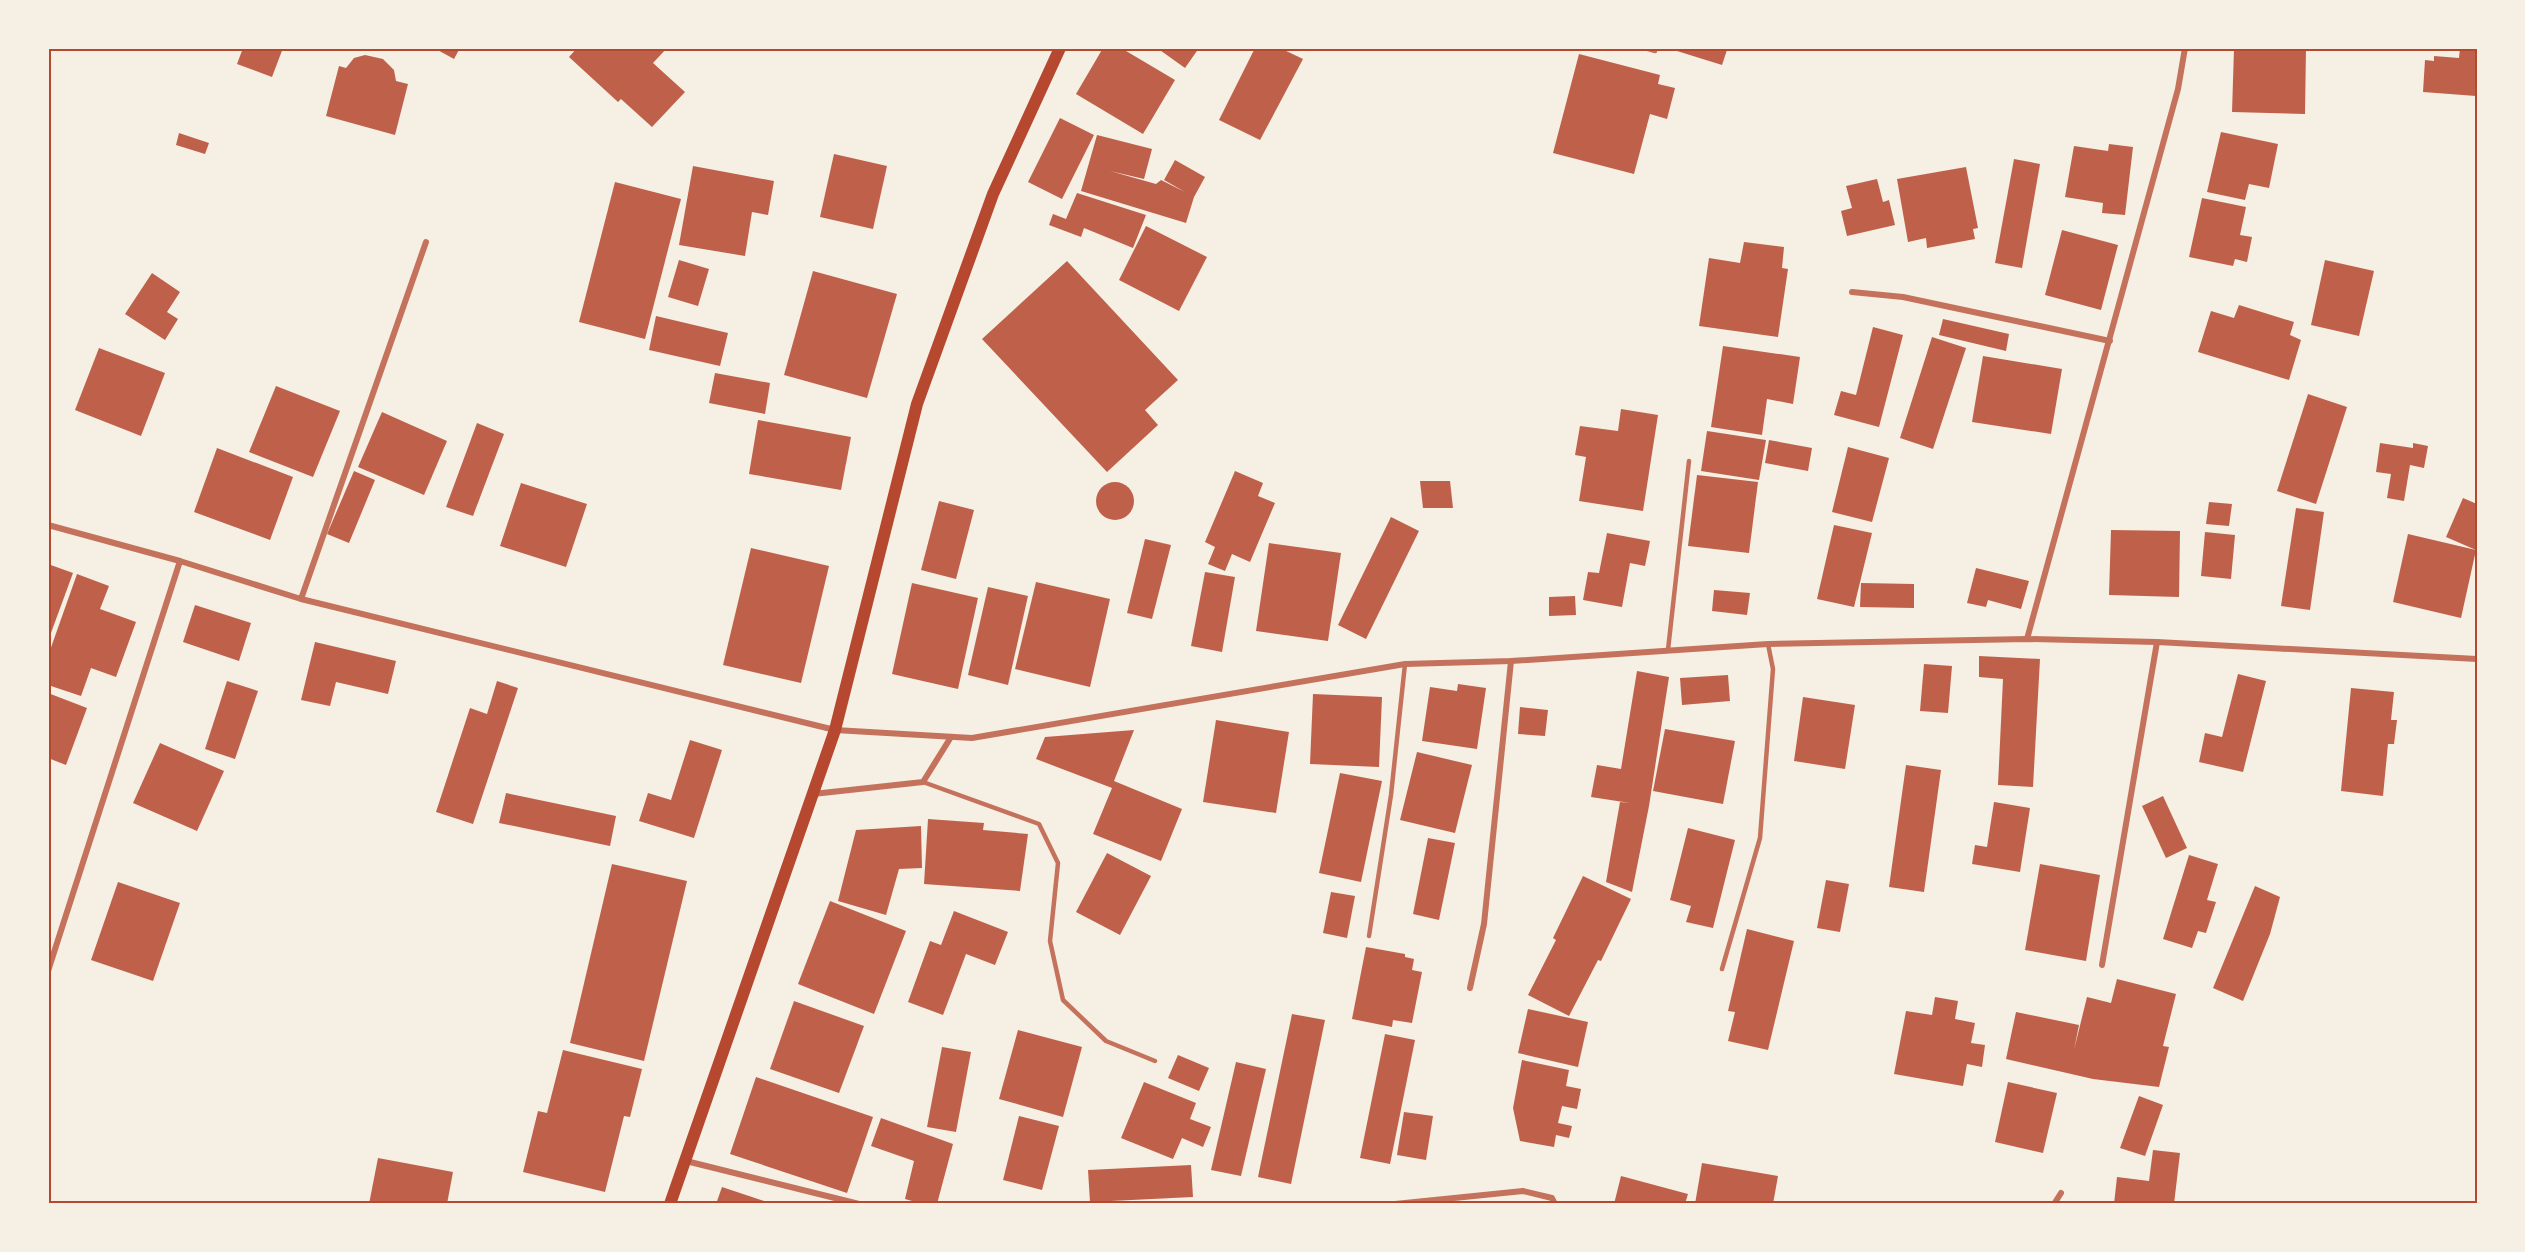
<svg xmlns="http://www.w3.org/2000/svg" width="2525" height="1252" font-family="'Fira Sans Condensed',sans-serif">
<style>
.building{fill:#bf614a}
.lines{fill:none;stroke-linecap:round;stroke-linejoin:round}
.service{stroke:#c5725c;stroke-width:4.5}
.minor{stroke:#c5725c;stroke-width:6}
.secondary{stroke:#b5482f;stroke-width:12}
.neatline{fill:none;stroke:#b5482f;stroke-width:2}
</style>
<rect width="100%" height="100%" fill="#f6efe4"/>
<!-- building -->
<g class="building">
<polygon points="243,48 283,48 272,77 237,64"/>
<polygon points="434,48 460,48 454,59"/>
<polygon points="577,48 667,48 653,63 685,92 652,127 621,99 618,102 569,57"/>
<polygon points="1103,48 1121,48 1175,80 1143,134 1076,94"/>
<polygon points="1157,48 1199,48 1185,68"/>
<polygon points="1255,48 1280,48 1303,59 1260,140 1219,120"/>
<polygon points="1678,48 1720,48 1727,50 1722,65 1677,51"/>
<polygon points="2234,48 2306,48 2305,114 2232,112"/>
<polygon points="2460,48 2477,48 2476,96 2423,92 2425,60 2434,61 2434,56 2459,58"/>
<polygon points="1579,54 1660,75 1658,84 1675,88 1667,119 1650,114 1634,174 1553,153"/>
<polygon points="365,55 383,59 394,70 396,81 408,84 395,135 326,116 339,66 346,68 354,58"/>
<polygon points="1060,118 1094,135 1062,199 1028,182"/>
<polygon points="2221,132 2278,144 2269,188 2249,184 2245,200 2207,192"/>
<polygon points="179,133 209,143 205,154 176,145"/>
<polygon points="1097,135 1152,149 1144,179 1110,171 1156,184 1161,180 1185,192 1164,180 1175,160 1205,177 1194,197 1186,223 1081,191"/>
<polygon points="2109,144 2133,147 2125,215 2102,213 2103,203 2065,197 2074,146 2108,151"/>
<polygon points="834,154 887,166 873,229 820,217"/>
<polygon points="2014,159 2040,164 2022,268 1995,263"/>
<polygon points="693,166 774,181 768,215 752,212 745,256 679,245"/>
<polygon points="1966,167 1978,228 1973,229 1975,239 1927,248 1926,238 1908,242 1897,179"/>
<polygon points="1877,179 1883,202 1889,200 1895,225 1847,236 1841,211 1852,208 1846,186"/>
<polygon points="615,182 681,199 645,339 579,322"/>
<polygon points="1077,193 1146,215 1133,248 1084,228 1081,237 1049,225 1053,214 1066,219"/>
<polygon points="2202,198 2246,207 2240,235 2252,237 2247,262 2235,259 2233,266 2189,257"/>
<polygon points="1146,226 1207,257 1179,311 1119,280"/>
<polygon points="2062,230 2118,245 2101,310 2045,295"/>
<polygon points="1744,242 1784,247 1782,268 1788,269 1778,337 1699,326 1709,258 1740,263"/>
<polygon points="679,260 709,269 698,306 668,297"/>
<polygon points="2325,260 2374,271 2359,336 2311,325"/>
<polygon points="1067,261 1178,380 1145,410 1158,425 1107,472 982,339"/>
<polygon points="813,271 897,294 867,398 784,375"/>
<polygon points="152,273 180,292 167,312 178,319 165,340 125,314"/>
<polygon points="2239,305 2294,322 2290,335 2301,340 2289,380 2198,352 2211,311 2234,318"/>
<polygon points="656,316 728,333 720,366 649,350"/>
<polygon points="1943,319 2009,334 2006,351 1939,335"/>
<polygon points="1873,327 1903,335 1879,427 1834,415 1841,391 1856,395"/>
<polygon points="1932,337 1966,348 1933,449 1900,438"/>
<polygon points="1723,346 1800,357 1793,404 1767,399 1762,435 1711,427"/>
<polygon points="99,348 165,373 141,436 75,410"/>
<polygon points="1983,356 2062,369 2051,434 1972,422"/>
<polygon points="715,373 770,383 765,414 709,403"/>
<polygon points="276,386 340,411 313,477 249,452"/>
<polygon points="2308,394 2347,407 2316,504 2277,491"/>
<polygon points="1621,409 1658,415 1643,511 1579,501 1586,457 1575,455 1580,426 1618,431"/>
<polygon points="382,412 447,441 424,495 358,467"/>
<polygon points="758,420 851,437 841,490 749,474"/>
<polygon points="477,423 504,434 473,516 446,507"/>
<polygon points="1707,431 1766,440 1759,480 1701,471"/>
<polygon points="1769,440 1812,448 1808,471 1765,463"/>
<polygon points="2380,443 2413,448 2413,443 2428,446 2424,468 2410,465 2404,501 2387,498 2391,474 2376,472"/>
<polygon points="1848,447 1889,458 1872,522 1832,512"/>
<polygon points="217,448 293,477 270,540 194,512"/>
<polygon points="354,471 375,480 349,543 327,534"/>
<polygon points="1235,471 1263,483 1258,496 1275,503 1250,562 1232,554 1225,571 1208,564 1215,547 1205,542"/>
<polygon points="1697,475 1758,482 1749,553 1688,546"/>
<polygon points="1420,481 1450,481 1453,508 1423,508"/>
<circle cx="1115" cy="501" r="19"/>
<polygon points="521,483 587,504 566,567 500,546"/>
<polygon points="2463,498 2477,504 2476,550 2446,537"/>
<polygon points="939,501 974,510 956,579 921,570"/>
<polygon points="2209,502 2232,504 2229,526 2206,524"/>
<polygon points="2296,508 2324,512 2310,610 2281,606"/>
<polygon points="1391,517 1419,531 1366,639 1338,625"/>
<polygon points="1834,525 1872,533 1854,607 1817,599"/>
<polygon points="2111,530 2180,531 2179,597 2109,595"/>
<polygon points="2205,532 2235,535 2231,579 2201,576"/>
<polygon points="1607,533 1650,541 1645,566 1630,563 1622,607 1583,600 1588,572 1599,573"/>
<polygon points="2408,534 2476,550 2461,618 2393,602"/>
<polygon points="1145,539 1171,545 1152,619 1127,613"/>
<polygon points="1269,543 1341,553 1328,641 1256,631"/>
<polygon points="751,548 829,566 801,683 723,665"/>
<polygon points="48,564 73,573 48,641"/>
<polygon points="1976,568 2029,581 2021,609 1988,600 1986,607 1967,603"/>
<polygon points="1205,572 1235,577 1222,652 1191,646"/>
<polygon points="77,574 109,586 100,609 136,622 116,677 91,668 81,696 48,685 48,656"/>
<polygon points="1036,582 1110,599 1090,687 1015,669"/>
<polygon points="912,583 978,598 958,689 892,674"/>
<polygon points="1861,583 1914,584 1914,608 1860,607"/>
<polygon points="988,587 1028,596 1008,685 968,675"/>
<polygon points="1714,590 1750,593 1747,615 1712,611"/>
<polygon points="1575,596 1576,615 1549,616 1549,597"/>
<polygon points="195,605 251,623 239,661 183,642"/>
<polygon points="315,642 396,661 388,694 336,682 330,706 301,700"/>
<polygon points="1979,656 2040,659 2033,787 1998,785 2003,679 1979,677"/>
<polygon points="1924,664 1952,666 1948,713 1920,711"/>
<polygon points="1637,671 1669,677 1649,806 1632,892 1606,882 1620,802 1630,803 1591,797 1597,765 1621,769"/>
<polygon points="2238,674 2266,681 2243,772 2199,762 2205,733 2222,737"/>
<polygon points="1728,675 1730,701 1682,705 1680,678"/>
<polygon points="227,681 258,691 235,759 205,749"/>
<polygon points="497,681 518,688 473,824 436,812 470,708 487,714"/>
<polygon points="1458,684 1486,688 1477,749 1422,741 1430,687 1457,691"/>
<polygon points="2351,688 2394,692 2391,720 2397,720 2394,744 2388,744 2383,796 2341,791"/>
<polygon points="48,693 87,708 66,765 48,758"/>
<polygon points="1313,694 1382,697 1379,767 1310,764"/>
<polygon points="1803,697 1855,705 1845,769 1794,761"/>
<polygon points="1520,707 1548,710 1545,736 1518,734"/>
<polygon points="1216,720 1289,732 1276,813 1203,802"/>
<polygon points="1665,729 1735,741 1723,804 1653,791"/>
<polygon points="1134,730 1114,781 1182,809 1161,861 1093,834 1112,788 1036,759 1045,737"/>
<polygon points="690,740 722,750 694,838 639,821 648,793 671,800"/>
<polygon points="160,743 224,771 197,831 133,803"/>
<polygon points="1417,752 1472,765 1455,833 1400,820"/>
<polygon points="1906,765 1941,770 1924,892 1889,887"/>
<polygon points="1340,773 1382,781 1361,882 1319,873"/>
<polygon points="506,793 616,816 610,846 499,823"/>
<polygon points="2163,796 2187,848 2166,858 2142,806"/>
<polygon points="1994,802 2030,808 2020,872 1972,864 1975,845 1987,847"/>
<polygon points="928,819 984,823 983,830 1028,834 1020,891 924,884"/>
<polygon points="921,826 922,868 899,869 886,915 838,901 856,830"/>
<polygon points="1688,828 1735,840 1713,928 1686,922 1691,906 1670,900"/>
<polygon points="1428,838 1455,843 1439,920 1413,914"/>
<polygon points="1107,853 1151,876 1120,935 1076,912"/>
<polygon points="2189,855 2218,864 2207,900 2216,902 2206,933 2198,931 2192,948 2163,939"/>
<polygon points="612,864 687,881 644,1061 570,1043"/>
<polygon points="2040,864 2100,875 2086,961 2025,950"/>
<polygon points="1583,876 1631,899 1601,961 1598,960 1569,1016 1528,995 1556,940 1553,938"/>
<polygon points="1826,880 1849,884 1840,932 1817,928"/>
<polygon points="118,882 180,903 153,981 91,960"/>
<polygon points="2255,886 2280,897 2270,934 2243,1001 2213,988"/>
<polygon points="1331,892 1355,896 1347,938 1323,933"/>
<polygon points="830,901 906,931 874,1014 798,984"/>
<polygon points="954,911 1008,932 995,965 966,954 943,1015 908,1002 930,941 941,945"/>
<polygon points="1747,929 1794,941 1768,1050 1728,1041 1735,1012 1728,1011"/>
<polygon points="1366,947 1405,954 1405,957 1414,959 1412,970 1422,972 1412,1023 1393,1020 1392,1027 1352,1019"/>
<polygon points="2117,979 2176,994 2163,1046 2169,1047 2159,1087 2093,1079 2006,1059 2016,1012 2079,1025 2074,1050 2087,997 2111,1003"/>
<polygon points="1935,997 1958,1001 1955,1019 1975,1023 1971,1043 1985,1045 1982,1067 1967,1064 1963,1086 1894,1074 1906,1011 1932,1015"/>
<polygon points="794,1001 864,1026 839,1093 770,1069"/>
<polygon points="1528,1009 1588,1022 1578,1067 1518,1053"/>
<polygon points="1292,1014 1325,1020 1291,1184 1258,1177"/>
<polygon points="1018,1030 1082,1047 1063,1117 999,1099"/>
<polygon points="1385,1034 1415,1040 1390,1164 1360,1158"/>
<polygon points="942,1047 971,1052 956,1132 927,1127"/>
<polygon points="563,1050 642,1069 630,1117 624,1116 605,1192 523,1172 538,1111 547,1113"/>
<polygon points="1178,1055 1209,1068 1199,1091 1168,1078"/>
<polygon points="1522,1060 1569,1070 1566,1086 1581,1089 1577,1109 1562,1106 1558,1123 1572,1126 1569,1138 1556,1135 1554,1147 1520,1141 1513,1108"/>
<polygon points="1236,1062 1266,1069 1241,1176 1211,1170"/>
<polygon points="756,1077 873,1117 847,1193 730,1154"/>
<polygon points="1144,1082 1196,1103 1190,1119 1211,1127 1203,1147 1182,1138 1173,1159 1121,1138"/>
<polygon points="2008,1082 2057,1093 2043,1153 1995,1142"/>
<polygon points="2139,1096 2163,1105 2145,1156 2120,1148"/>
<polygon points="1404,1112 1433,1116 1426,1160 1397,1155"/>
<polygon points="1019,1116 1059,1126 1042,1190 1003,1180"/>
<polygon points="881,1118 953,1144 937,1204 923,1204 905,1199 914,1161 871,1146"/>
<polygon points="2153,1150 2180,1153 2174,1204 2114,1204 2117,1177 2149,1181"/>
<polygon points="378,1158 453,1172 447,1204 369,1204"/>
<polygon points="1702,1163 1778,1176 1773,1204 1695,1204"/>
<polygon points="1191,1165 1193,1197 1090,1202 1088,1170"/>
<polygon points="1621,1176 1688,1194 1685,1204 1614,1204"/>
<polygon points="722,1187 773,1204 716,1204"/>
</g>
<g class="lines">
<!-- service -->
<g class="service">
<polyline points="1645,48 1655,51"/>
<polyline points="1668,650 1689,461"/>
<polyline points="923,782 1039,824 1058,863 1050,941 1063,1000 1106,1041 1155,1061"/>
<polyline points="1369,936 1391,795 1405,664"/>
<polyline points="1722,969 1760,838 1773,669 1768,644"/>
</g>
<!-- minor -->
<g class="minor">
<polyline points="1852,292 1903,297 2110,341"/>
<polyline points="48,525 180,561 301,599 835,730 972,738 1405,664 1511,661 1768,644 2027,639 2157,642 2477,659"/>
<polyline points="301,599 426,242"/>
<polyline points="2027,639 2178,89 2185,48"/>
<polyline points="813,794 923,782 951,737"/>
<polyline points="2102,965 2157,642"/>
<polyline points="48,971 180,561"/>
<polyline points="1470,988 1484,924 1511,661"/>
<polyline points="686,1161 859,1204"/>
<polyline points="1395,1204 1523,1191 1552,1198 1555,1204"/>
<polyline points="2054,1204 2061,1193"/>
</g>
<!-- secondary -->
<polyline class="secondary" points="670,1204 835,730 917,404 993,194 1060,48"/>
</g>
<!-- border -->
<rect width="2525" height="1252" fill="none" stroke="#f6efe4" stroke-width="99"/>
<rect x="50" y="50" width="2426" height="1152" class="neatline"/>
</svg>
